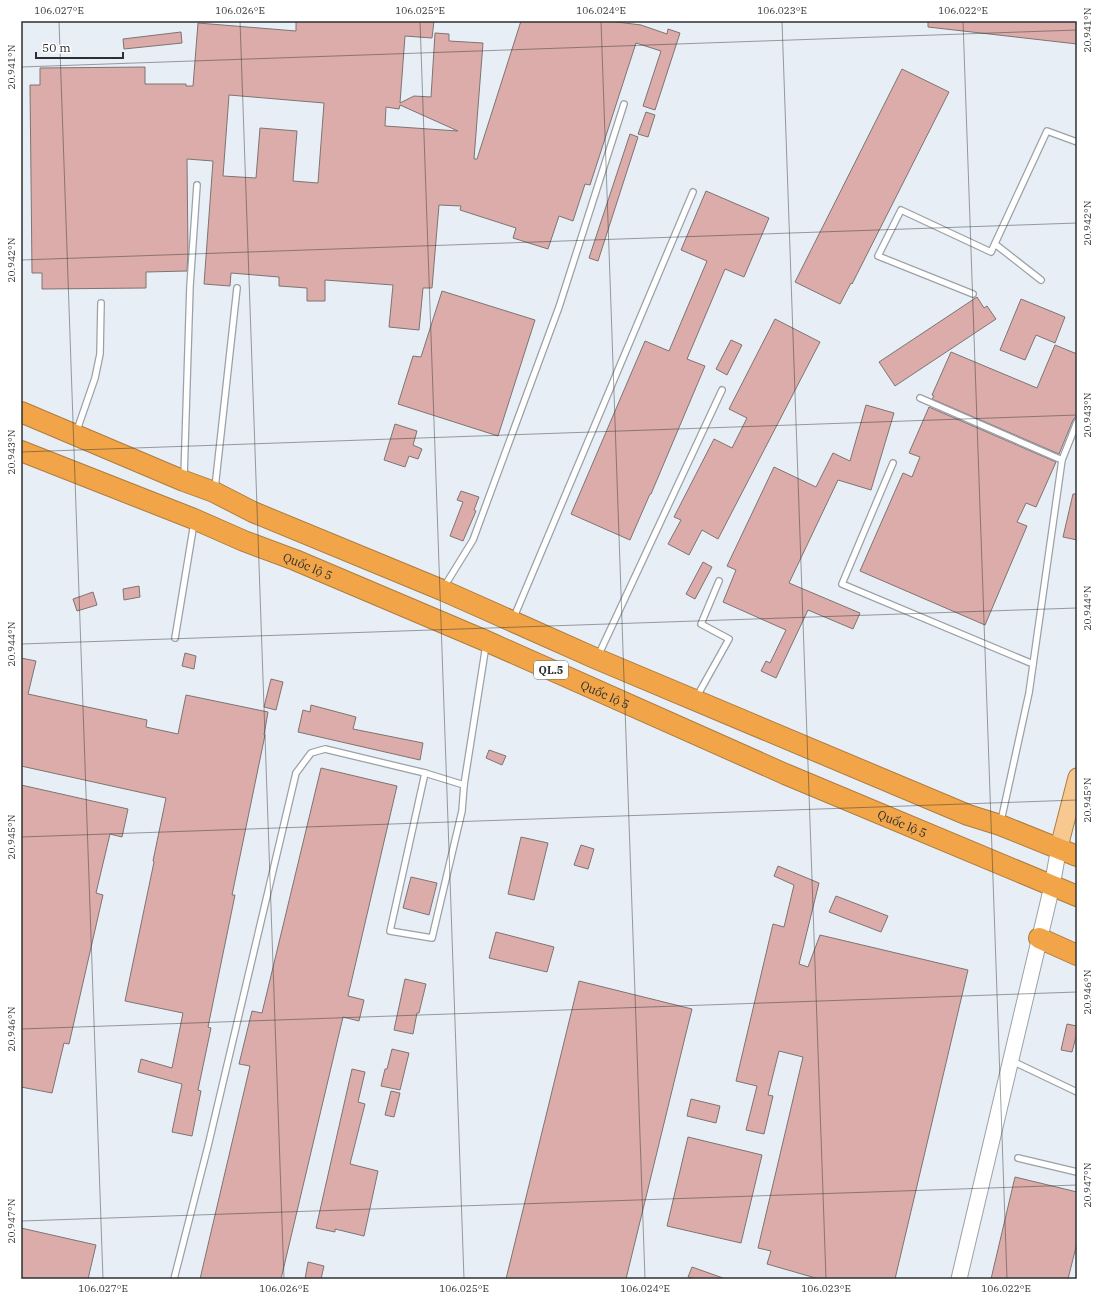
<svg xmlns="http://www.w3.org/2000/svg" width="1098" height="1300" font-family="'IBM Plex Serif',serif">
<style>
.building{fill:#dbaca9;stroke:#7d7473;fill-rule:evenodd}
.lines{fill:none;stroke-linecap:round;stroke-linejoin:round}
.lane-casing{stroke:#9ba1a7;stroke-width:8}
.secondary-casing{stroke:#9ba1a7;stroke-width:17}
.primary-casing{stroke:#ac7c40;stroke-width:19}
.highway-casing{stroke:#ac7c40;stroke-width:22}
.lane{stroke:#fff;stroke-width:5.5}
.secondary{stroke:#fff;stroke-width:15}
.primary{stroke:#f7c991;stroke-width:17}
.highway{stroke:#f1a548;stroke-width:20}
.ticks{fill:none;stroke:#2d3032;stroke-width:1;stroke-opacity:0.45}
.labels{text-anchor:middle;dominant-baseline:central;stroke-width:3;stroke-linejoin:round;paint-order:stroke}
.shield{fill:#fff;stroke:#6c6e70;stroke-width:1}
.shield-label{font-size:11px;font-weight:bold;fill:#2d3032}
.street-label{font-size:12px;fill:#2d3032;stroke:#fff}
.neatline{fill:none;stroke:#2d3032;stroke-width:1.5}
.ticks-label{font-size:10px;text-anchor:middle;fill:#2d3032}
</style>
<rect width="100%" height="100%" fill="#e8eef5"/>
<!-- building -->
<g class="building">
<path d="M296,21H434L432,38L405,36L400,103L414,96L431,97L435,33L449,34V41L483,43L474,159H477L521,21H609L641,25L667,34L668,29L680,33L655,110L643,106L661,51L636,43L590,185L585,184L573,221L559,216L548,249L513,238L516,228L460,210L461,206L439,205L432,288H423L419,330L389,327L393,285L325,280V301H307V288L279,286V277L231,273L230,286L204,284L213,161L187,159L188,254L187,271L146,272V288L42,289V273H32L30,85H40V68L145,67V84H186V86H193L198,23L296,31ZM229,95L324,103L318,183L293,181L297,131L260,128L256,178L223,176ZM400,105L458,131L385,126L386,107L399,109Z"/>
<polygon points="928,21 1077,21 1077,44 928,27"/>
<polygon points="181,32 182,43 124,49 123,39"/>
<polygon points="902,69 949,92 852,284 851,283 840,304 795,282"/>
<polygon points="646,112 655,115 648,137 638,134"/>
<polygon points="630,134 638,137 598,261 589,258"/>
<polygon points="706,191 769,218 744,277 725,269 687,359 705,366 651,494 650,494 630,540 571,514 645,341 669,351 707,261 681,250"/>
<polygon points="442,291 535,320 498,436 398,404 413,356 421,357"/>
<polygon points="977,297 984,308 987,306 996,319 895,386 879,362"/>
<polygon points="1021,299 1065,317 1055,343 1036,335 1025,360 1000,350"/>
<polygon points="775,319 820,342 718,539 702,530 689,555 668,544 681,520 674,517 714,439 732,448 747,418 729,409"/>
<polygon points="731,340 742,345 727,375 716,369"/>
<polygon points="1055,345 1077,354 1077,415 1073,420 1059,454 932,399 934,396 932,395 951,352 1037,388"/>
<polygon points="866,405 894,413 871,490 838,480 789,583 860,613 853,629 808,610 776,678 761,671 766,661 770,663 786,630 723,602 736,570 727,566 774,467 816,487 833,453 850,461"/>
<polygon points="929,407 1056,462 1036,507 1026,503 1017,522 1027,526 985,625 860,571 903,473 912,477 920,457 909,453"/>
<polygon points="395,424 417,431 413,445 422,449 418,459 409,456 405,467 384,460"/>
<polygon points="461,491 479,497 474,510 476,511 463,541 450,536 463,502 457,500"/>
<polygon points="1073,494 1077,494 1077,540 1063,537"/>
<polygon points="703,562 712,567 695,599 686,594"/>
<polygon points="139,586 140,597 124,600 123,589"/>
<polygon points="93,592 97,605 77,611 73,599"/>
<polygon points="185,653 196,656 194,669 182,666"/>
<polygon points="21,658 36,661 28,694 147,720 146,727 178,734 186,695 268,712 264,735 265,735 232,895 235,895 208,1027 211,1028 198,1090 201,1091 192,1136 172,1132 182,1084 138,1072 141,1059 172,1068 183,1013 125,1001 154,862 153,861 166,798 21,766"/>
<polygon points="271,679 283,682 276,710 264,707"/>
<polygon points="311,705 356,717 353,729 423,743 420,760 298,732 303,710 310,712"/>
<polygon points="489,750 506,756 502,765 486,758"/>
<polygon points="321,768 397,786 348,996 364,1000 359,1021 343,1017 281,1279 200,1279 250,1066 239,1064 252,1011 262,1013"/>
<polygon points="21,785 128,809 122,837 110,834 96,893 103,895 69,1044 64,1043 52,1093 21,1087"/>
<polygon points="521,837 548,843 534,900 508,894"/>
<polygon points="581,845 594,849 588,869 574,865"/>
<polygon points="778,866 819,883 799,964 808,967 820,935 968,970 895,1279 819,1279 767,1264 771,1251 758,1248 803,1057 779,1051 768,1095 773,1096 764,1134 746,1130 757,1086 736,1081 773,924 784,927 794,885 774,876"/>
<polygon points="411,877 437,883 429,915 403,908"/>
<polygon points="836,896 888,916 881,932 829,912"/>
<polygon points="496,932 554,947 547,972 489,958"/>
<polygon points="405,979 426,984 419,1013 417,1013 413,1034 394,1030"/>
<polygon points="579,981 692,1009 688,1025 626,1279 506,1279"/>
<polygon points="1067,1024 1077,1026 1077,1033 1072,1052 1061,1050"/>
<polygon points="392,1049 409,1053 400,1090 381,1086 385,1069 387,1069"/>
<polygon points="352,1069 365,1072 358,1102 365,1104 350,1164 378,1171 364,1236 335,1229 335,1232 316,1228"/>
<polygon points="391,1091 400,1093 394,1117 385,1115"/>
<polygon points="691,1099 720,1106 716,1123 687,1116"/>
<polygon points="688,1137 762,1155 741,1243 667,1226"/>
<polygon points="1015,1177 1077,1192 1077,1243 1068,1279 991,1279"/>
<polygon points="21,1228 96,1245 88,1279 21,1279"/>
<polygon points="308,1262 324,1266 321,1279 305,1279"/>
<polygon points="692,1267 723,1278 723,1279 695,1279 688,1277"/>
</g>
<g class="lines">
<!-- lane casing -->
<g class="lane-casing">
<g id="lane">
<polyline points="995,244 1041,280"/>
<polyline points="973,294 878,256 901,210 991,252 1047,131 1077,142"/>
<polyline points="920,398 1062,460"/>
<polyline points="76,433 95,378 100,354 101,303"/>
<polyline points="893,463 842,584 1033,664"/>
<polyline points="184,477 190,286 197,185"/>
<polyline points="215,488 237,288"/>
<polyline points="444,587 473,540 559,307 624,104"/>
<polyline points="514,617 693,192"/>
<polyline points="175,638 194,523"/>
<polyline points="598,656 722,390"/>
<polyline points="696,698 729,639 701,624 719,581"/>
<polyline points="425,773 390,931 432,938 462,811 464,785 486,645"/>
<polyline points="1001,821 1029,693 1062,460 1077,422"/>
<polyline points="1012,1061 1077,1092"/>
<polyline points="1018,1158 1077,1172"/>
<polyline points="174,1279 208,1146 296,773 311,753 325,749 425,773 464,785"/>
</g>
</g>
<!-- secondary casing -->
<g class="secondary-casing">
<polyline id="secondary" points="959,1279 1052,886 1059,847"/>
</g>
<!-- primary casing -->
<g class="primary-casing">
<polyline id="primary" points="1059,847 1077,777"/>
</g>
<!-- highway casing -->
<g class="highway-casing">
<g id="highway">
<polyline points="21,412 184,481 214,492 253,512 442,590 597,659 968,815 1000,825 1077,856"/>
<path id="s1" d="M21,451L194,519L244,541L295,560L486,641L785,774L1077,896"/>
<polyline points="1039,938 1077,955"/>
</g>
</g>
<!-- lane -->
<use href="#lane" class="lane"/>
<!-- secondary -->
<use href="#secondary" class="secondary"/>
<!-- primary -->
<use href="#primary" class="primary"/>
<!-- highway -->
<use href="#highway" class="highway"/>
</g>
<!-- ticks -->
<path class="ticks" d="M59,21L103,1279M240,21L284,1279M420,21L464,1279M601,21L645,1279M782,21L826,1279M963,21L1007,1279M21,67L1077,30M21,260L1077,223M21,452L1077,415M21,644L1077,608M21,837L1077,800M21,1029L1077,992M21,1221L1077,1185"/>
<g class="labels">
<!-- shield labels -->
<rect class="shield" x="534" y="661" width="34" height="18" rx="3"/>
<g class="shield-label">
<text x="551" y="670">QL.5</text>
</g>
<!-- street labels -->
<g class="street-label">
<text stroke="none"><textPath href="#s1" startOffset="309">Quốc lộ 5</textPath></text>
<text stroke="none"><textPath href="#s1" startOffset="633">Quốc lộ 5</textPath></text>
<text stroke="none"><textPath href="#s1" startOffset="957">Quốc lộ 5</textPath></text>
</g>
</g>
<!-- border -->
<rect width="1098" height="1300" fill="none" stroke="#ffffff" stroke-width="44"/>
<!-- scale -->
<path d="M36 52v6h87v-6" fill="none" stroke="#2d3032" stroke-width="2"/>
<text x="42" y="52" font-size="12" fill="#2d3032" stroke="#ffffff" stroke-width="3" paint-order="stroke">50 m</text>
<rect x="22" y="22" width="1054" height="1256" class="neatline"/>
<g class="ticks-label">
<text x="59" y="14">106.027°E</text>
<text x="240" y="14">106.026°E</text>
<text x="420" y="14">106.025°E</text>
<text x="601" y="14">106.024°E</text>
<text x="782" y="14">106.023°E</text>
<text x="963" y="14">106.022°E</text>
<text transform="translate(1087 30) rotate(-90)" y="4">20.941°N</text>
<text transform="translate(11 67) rotate(-90)" y="4">20.941°N</text>
<text transform="translate(1087 223) rotate(-90)" y="4">20.942°N</text>
<text transform="translate(11 260) rotate(-90)" y="4">20.942°N</text>
<text transform="translate(1087 415) rotate(-90)" y="4">20.943°N</text>
<text transform="translate(11 452) rotate(-90)" y="4">20.943°N</text>
<text transform="translate(1087 608) rotate(-90)" y="4">20.944°N</text>
<text transform="translate(11 644) rotate(-90)" y="4">20.944°N</text>
<text transform="translate(1087 800) rotate(-90)" y="4">20.945°N</text>
<text transform="translate(11 837) rotate(-90)" y="4">20.945°N</text>
<text transform="translate(1087 992) rotate(-90)" y="4">20.946°N</text>
<text transform="translate(11 1029) rotate(-90)" y="4">20.946°N</text>
<text transform="translate(1087 1185) rotate(-90)" y="4">20.947°N</text>
<text transform="translate(11 1221) rotate(-90)" y="4">20.947°N</text>
<text x="103" y="1292">106.027°E</text>
<text x="284" y="1292">106.026°E</text>
<text x="464" y="1292">106.025°E</text>
<text x="645" y="1292">106.024°E</text>
<text x="826" y="1292">106.023°E</text>
<text x="1006" y="1292">106.022°E</text>
</g>
</svg>
